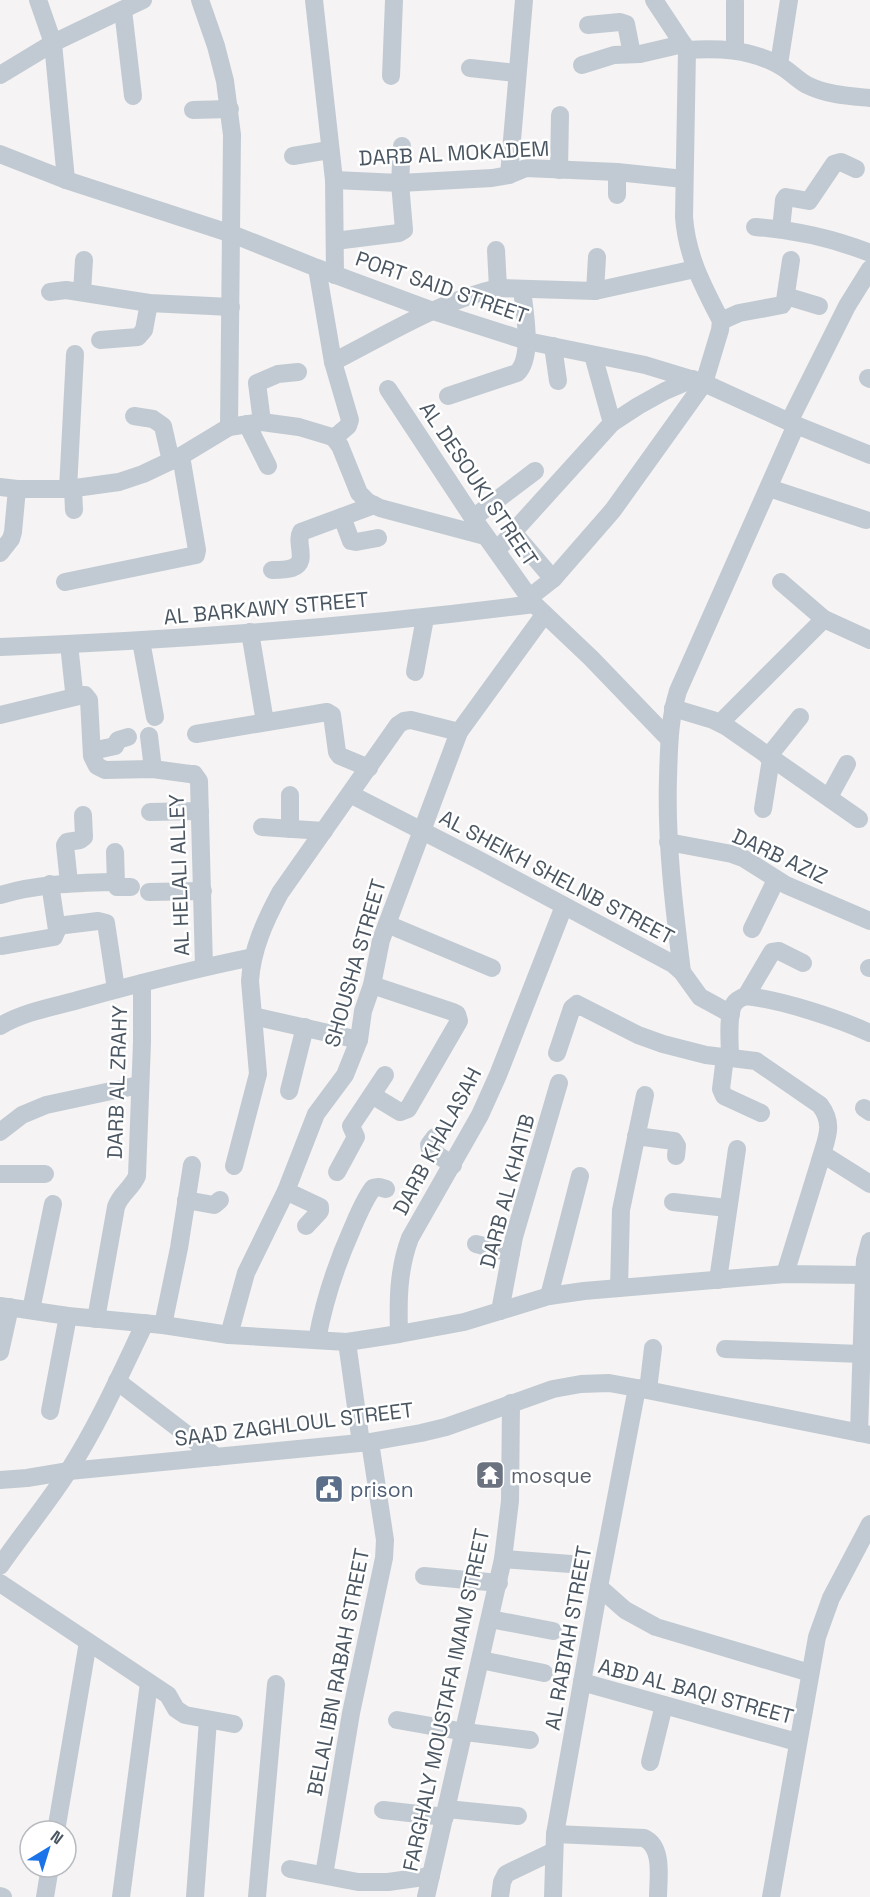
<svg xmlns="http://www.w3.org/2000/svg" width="870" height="1897" font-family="'Space Grotesk',sans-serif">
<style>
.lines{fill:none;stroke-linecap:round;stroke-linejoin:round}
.minor{stroke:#c1cad2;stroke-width:18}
.labels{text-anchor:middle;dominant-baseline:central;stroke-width:5;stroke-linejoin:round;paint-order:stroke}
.street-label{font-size:21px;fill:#4a5661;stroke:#fff}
.worship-label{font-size:21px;fill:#5b616d;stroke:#fff;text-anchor:start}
.service-label{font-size:21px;fill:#4e5e75;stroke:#fff;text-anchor:start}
</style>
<rect width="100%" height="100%" fill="#f5f3f3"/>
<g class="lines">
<!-- minor -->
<g class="minor">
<polyline points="38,0 53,43 66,180"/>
<polyline points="200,0 216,46 225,81 232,135 229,427"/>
<polyline points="314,0 334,180 335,275"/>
<polyline points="123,10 133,96"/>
<polyline points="588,25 620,22 626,24 632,54"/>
<path d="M687,50C718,48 748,49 777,64C788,69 796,79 807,85C827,95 849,96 870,98"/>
<polyline points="735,50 735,2"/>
<polyline points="779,64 789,0"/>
<polyline points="582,65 614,55 640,54 683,44"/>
<polyline points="470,68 516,73"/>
<polyline points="0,75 53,43 143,0"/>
<polyline points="391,76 394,0"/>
<polyline points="193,110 230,109"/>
<polyline points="0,154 66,180 232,234 317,268 433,311 527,341 645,365 704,383 796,425 870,455"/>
<polyline points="293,156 329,150"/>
<polyline points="559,170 560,115"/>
<polyline points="509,175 524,0"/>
<polyline points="334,180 400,183 492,178 509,175 526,168 617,172 684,179"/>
<polyline points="617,195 617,172"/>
<path d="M755,227C795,230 832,238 870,253"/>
<polyline points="781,229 784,200 786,197 809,201 834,164 841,162 856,169"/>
<polyline points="335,241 399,233 404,230 400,183 402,146"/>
<polyline points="496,250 498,288"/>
<polyline points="317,268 333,362 350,420 348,426 334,438"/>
<polyline points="595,291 597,257"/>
<polyline points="50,292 66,290 149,303 231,307"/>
<polyline points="82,292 84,260"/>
<polyline points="786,296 819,306"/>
<polyline points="721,321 739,313 782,305 785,300 791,260"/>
<polyline points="100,340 138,337 144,330 149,303"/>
<polyline points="553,346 558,381"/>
<polyline points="593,355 612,423"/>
<path d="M333,362C386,335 440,301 498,288L595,291L695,269"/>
<polyline points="868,378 870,379"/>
<polyline points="388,389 473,518 534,604 591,658 669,739"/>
<path d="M448,396L517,373C534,357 524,310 522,289"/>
<polyline points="134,416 153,419 163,426 171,461"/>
<polyline points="262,422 257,383 278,374 298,372"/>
<polyline points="789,422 847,306 870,269"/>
<polyline points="247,424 268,466"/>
<polyline points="0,487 17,489 68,489 119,482 143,474 181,456 229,427 262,422 299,427 329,436 334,438 340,446 359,493 368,502 380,508 485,536"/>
<polyline points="769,488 866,520"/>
<polyline points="68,489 75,354"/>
<polyline points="73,489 74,510"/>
<polyline points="342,517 351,541 356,542 378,538"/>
<polyline points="473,518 535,471"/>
<polyline points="513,532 553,579"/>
<polyline points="497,550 612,423 638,406 665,391 693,379"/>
<polyline points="0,553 11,539 13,532 17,489"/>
<path d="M272,570C278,570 286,570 292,568C309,563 295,543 301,532L374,505"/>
<polyline points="65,582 196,555 197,550 181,456"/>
<polyline points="781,582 824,619 870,640"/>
<path d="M530,597L553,579L613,510L704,383L720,330L721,321C703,286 687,257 684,217L687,50L654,0"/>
<polyline points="250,632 265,722"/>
<polyline points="141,641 155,717"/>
<polyline points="69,644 74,691 77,695 85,695 89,700 92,756 97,766 105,770 153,769 190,774 194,774 199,781 204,967"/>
<path d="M0,647C179,640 357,627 534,604"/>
<polyline points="415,672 425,618"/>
<polyline points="673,708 713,720 727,727 859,819"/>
<polyline points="0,715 79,696"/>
<polyline points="720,723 824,619"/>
<polyline points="196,734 327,712 332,715 337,752 340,756 369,768"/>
<polyline points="149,736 153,769"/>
<polyline points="92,751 115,746 118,740 128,737"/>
<polyline points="768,757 800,717"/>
<polyline points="350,794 477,859 673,964 682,972 700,997 731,1014"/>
<polyline points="290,795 290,829"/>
<polyline points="829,797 847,764"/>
<polyline points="763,809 771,759"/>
<polyline points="150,812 200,811"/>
<polyline points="262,827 324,831"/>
<polyline points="668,842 732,854 743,858 786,885 870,921"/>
<polyline points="115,852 116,884"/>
<polyline points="69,883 65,845 67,842 80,840 84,837 83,815"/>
<polyline points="149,892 203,891"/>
<path d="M0,895C37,884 74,883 112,882L115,883L117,887H131"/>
<polyline points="387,924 492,968"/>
<polyline points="57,926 98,921 106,923 116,989"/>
<polyline points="752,929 776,880"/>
<polyline points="2,946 54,937 57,930 50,884"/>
<polyline points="869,968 870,968"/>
<path d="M682,972C674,907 666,843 668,778C669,748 669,720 678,691L796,425"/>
<polyline points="746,996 772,952 779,951 803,963"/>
<polyline points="253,1016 359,1040"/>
<path d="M0,1026C23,1012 53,1007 78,1000C136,984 194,969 253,957"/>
<path d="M557,1053L572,1008L577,1004L638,1035L663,1044L706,1055L756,1061L820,1105C835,1125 826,1139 820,1161"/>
<polyline points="725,1057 721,1089 724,1096 761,1113"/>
<path d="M730,1057C730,1044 727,1015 734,1004C737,999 741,998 746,996C782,1000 837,1018 870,1033"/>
<polyline points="289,1091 305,1027"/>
<polyline points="372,1095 400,1112 408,1109 459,1021 457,1014 453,1012 372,985"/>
<polyline points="864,1108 870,1112"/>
<polyline points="0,1132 22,1115 46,1105 139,1085"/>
<polyline points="636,1136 674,1141 677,1146 676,1156"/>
<polyline points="435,1137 429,1145 430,1150 453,1165"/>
<path d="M234,1166L258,1074L250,981C252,949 265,921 280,893L398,725L404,721L411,720L459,732"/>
<polyline points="337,1172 356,1137 351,1126 385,1075"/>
<polyline points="0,1174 45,1174"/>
<polyline points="286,1191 320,1207 320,1211 306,1226"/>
<polyline points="186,1200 214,1205 220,1200"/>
<polyline points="673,1202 727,1208"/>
<polyline points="476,1244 511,1253"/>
<polyline points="785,1274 820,1161 822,1158 829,1158 870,1184"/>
<polyline points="718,1280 737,1149"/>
<polyline points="619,1288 621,1210 645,1095"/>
<polyline points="549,1296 580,1176"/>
<polyline points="0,1306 68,1316 163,1325 229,1335 347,1342 399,1334 464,1322 549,1296 584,1291 785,1274 864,1275"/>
<polyline points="31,1310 53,1204"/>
<polyline points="500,1311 514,1237 559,1083"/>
<path d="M96,1319L116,1207C120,1194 132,1188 137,1176L142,1042V983"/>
<polyline points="163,1325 179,1248 192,1165"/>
<path d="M399,1334C398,1301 398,1270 410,1238L480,1115L498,1075L564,906"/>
<polyline points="229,1335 246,1273 286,1191 316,1114 345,1075 359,1040 363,1011 372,985 381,940 459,732 544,615"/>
<path d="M317,1340C324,1301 336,1265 352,1229C358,1215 364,1200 373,1188L379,1187L386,1189"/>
<polyline points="347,1342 361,1443"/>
<polyline points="725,1349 861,1354 870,1356"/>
<polyline points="0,1352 10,1307"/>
<polyline points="117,1381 216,1457"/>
<polyline points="648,1390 653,1348"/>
<polyline points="50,1411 68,1316"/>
<polyline points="859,1433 864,1275 865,1260 870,1241"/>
<polyline points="0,1480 27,1478 69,1471 370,1442 421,1433 446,1427 553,1389 581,1384 609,1383 637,1388 870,1435"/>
<polyline points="503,1559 571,1564"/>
<path d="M0,1566C22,1534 48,1503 69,1470C99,1423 121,1373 145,1323"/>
<polyline points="424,1576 499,1583"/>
<polyline points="0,1583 168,1695 176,1709 185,1715 234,1724"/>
<polyline points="599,1587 625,1610 656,1627 810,1673"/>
<polyline points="490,1619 553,1631"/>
<polyline points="481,1660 544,1673"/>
<polyline points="582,1682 797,1742"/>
<polyline points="397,1720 465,1732 530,1740"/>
<polyline points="650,1762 664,1705"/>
<polyline points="447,1809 518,1816"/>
<polyline points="383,1810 445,1817"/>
<polyline points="56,1831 88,1642"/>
<path d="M555,1834L644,1838C664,1847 658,1879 658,1897"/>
<polyline points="290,1869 358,1882 388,1882 431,1876"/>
<polyline points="324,1875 351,1713 384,1558 385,1540 370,1442"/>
<polyline points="0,1896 3,1897"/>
<polyline points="45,1897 50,1867"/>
<polyline points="121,1897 149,1683"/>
<polyline points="195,1897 208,1720"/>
<polyline points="257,1897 276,1684"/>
<polyline points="426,1897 503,1559 510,1501 511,1403"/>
<polyline points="500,1897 502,1882 506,1874 554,1851"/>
<polyline points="553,1897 555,1834 599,1587 637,1388"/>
<polyline points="771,1897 817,1637 831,1598 870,1524"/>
</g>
</g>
<!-- icons -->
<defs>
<g id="temple-square" transform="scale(1.5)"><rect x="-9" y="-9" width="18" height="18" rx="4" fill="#6b7280" stroke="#fff"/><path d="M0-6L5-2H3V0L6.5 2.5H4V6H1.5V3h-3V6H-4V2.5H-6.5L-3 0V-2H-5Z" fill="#fff"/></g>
<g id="civic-square" transform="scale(1.5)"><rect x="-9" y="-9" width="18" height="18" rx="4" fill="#5c6f8a" stroke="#fff"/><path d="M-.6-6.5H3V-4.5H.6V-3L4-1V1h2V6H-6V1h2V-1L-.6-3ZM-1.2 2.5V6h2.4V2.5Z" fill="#fff"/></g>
</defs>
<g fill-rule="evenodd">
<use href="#temple-square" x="490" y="1475"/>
<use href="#civic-square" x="329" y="1489"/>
</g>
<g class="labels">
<!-- street labels -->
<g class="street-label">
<text transform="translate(454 153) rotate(-3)">DARB AL MOKADEM</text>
<text transform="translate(442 287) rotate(19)">PORT SAID STREET</text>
<text transform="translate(479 484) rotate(56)">AL DESOUKI STREET</text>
<text transform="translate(266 608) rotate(-5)">AL BARKAWY STREET</text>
<text transform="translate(780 856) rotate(25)">DARB AZIZ</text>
<text transform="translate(179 875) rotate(-92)">AL HELALI ALLEY</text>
<text transform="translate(557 877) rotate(28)">AL SHEIKH SHELNB STREET</text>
<text transform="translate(355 963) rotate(-74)">SHOUSHA STREET</text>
<text transform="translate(117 1082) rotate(-88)">DARB AL ZRAHY</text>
<text transform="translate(437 1141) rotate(-62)">DARB KHALASAH</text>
<text transform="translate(507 1191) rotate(-75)">DARB AL KHATIB</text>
<text transform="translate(294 1424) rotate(-7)">SAAD ZAGHLOUL STREET</text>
<text transform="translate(568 1638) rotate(-80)">AL RABTAH STREET</text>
<text transform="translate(338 1672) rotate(-79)">BELAL IBN RABAH STREET</text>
<text transform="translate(696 1691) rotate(15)">ABD AL BAQI STREET</text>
<text transform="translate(446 1700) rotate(-78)">FARGHALY MOUSTAFA IMAM STREET</text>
</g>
<!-- worship labels -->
<g class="worship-label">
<text x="511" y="1475">mosque</text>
</g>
<!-- service labels -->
<g class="service-label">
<text x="350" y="1489">prison</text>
</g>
</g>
<!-- north arrow -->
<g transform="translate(48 1849) rotate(38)"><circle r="28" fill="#ffffff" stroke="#b7bbc0" stroke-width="1.5"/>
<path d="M0-4.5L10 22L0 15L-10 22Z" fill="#1a73e8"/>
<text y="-9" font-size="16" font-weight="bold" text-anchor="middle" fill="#4a5661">N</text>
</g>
</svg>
